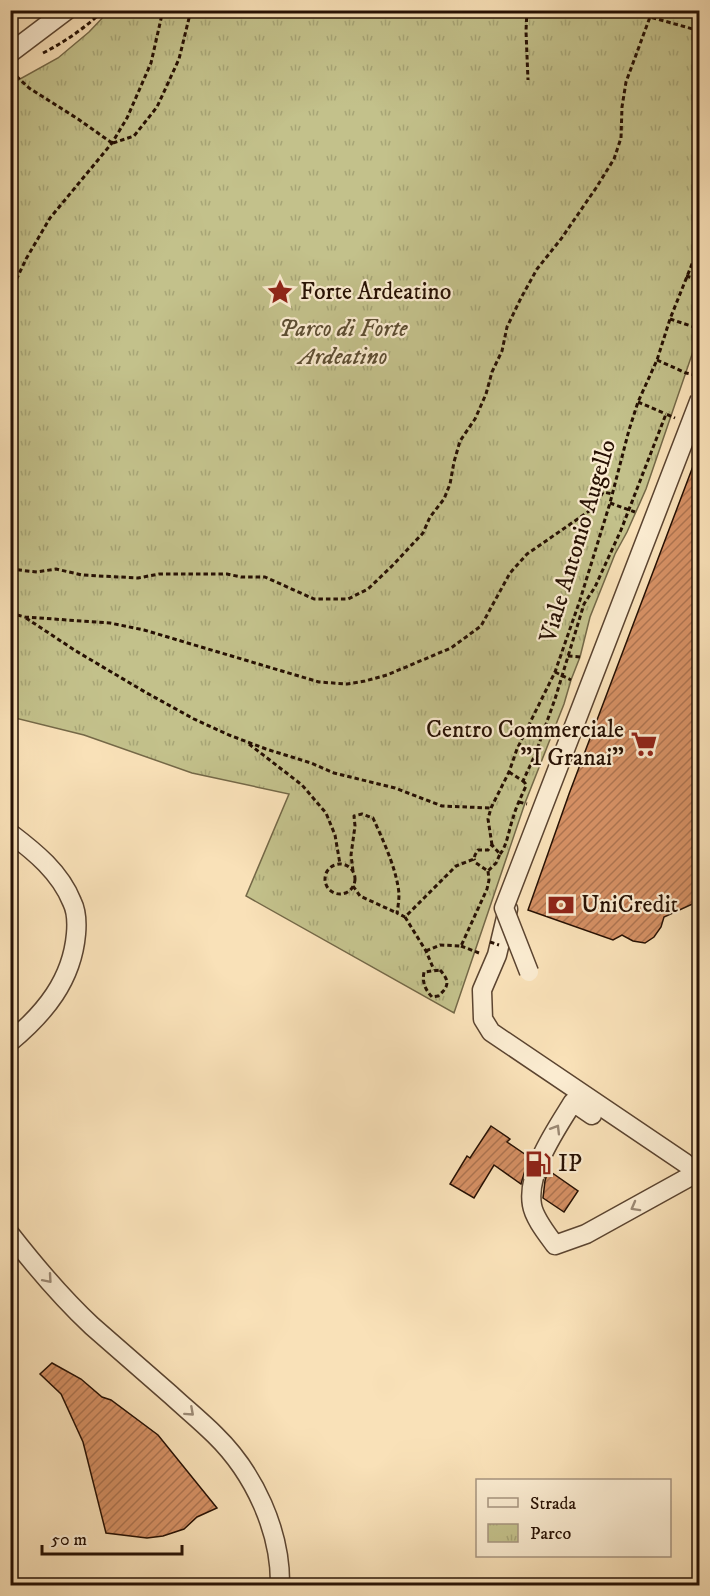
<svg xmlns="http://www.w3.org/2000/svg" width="710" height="1596" font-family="'IM FELL DW Pica',serif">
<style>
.park{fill:url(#park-tufts);stroke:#746847;stroke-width:1.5}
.building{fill:url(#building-hatch);stroke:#261003;stroke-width:1.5}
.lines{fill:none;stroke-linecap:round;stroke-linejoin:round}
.minor-casing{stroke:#5b4430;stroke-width:21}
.path{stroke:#261003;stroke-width:3;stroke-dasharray:4.5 3;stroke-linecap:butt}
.minor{stroke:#fbecd1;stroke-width:18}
.minor-bridge-casing{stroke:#5b4430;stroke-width:21;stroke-linecap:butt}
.path-bridge{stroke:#261003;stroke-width:3;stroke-dasharray:4.5 3;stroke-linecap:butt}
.minor-bridge{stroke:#fbecd1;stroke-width:18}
.oneway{stroke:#9b8974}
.labels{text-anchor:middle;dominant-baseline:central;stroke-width:4.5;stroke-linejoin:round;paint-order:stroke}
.poi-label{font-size:24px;fill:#261003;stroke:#fbecd1;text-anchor:start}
.park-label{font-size:24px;font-style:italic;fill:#5d4e33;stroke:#fbecd1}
.street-label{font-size:24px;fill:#261003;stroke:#fbecd1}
</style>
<defs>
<pattern id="park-tufts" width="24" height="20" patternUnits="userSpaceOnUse" patternTransform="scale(1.5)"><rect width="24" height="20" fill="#c3c18b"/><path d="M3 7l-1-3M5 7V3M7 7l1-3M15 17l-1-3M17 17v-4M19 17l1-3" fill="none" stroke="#a7a576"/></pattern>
<pattern id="building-hatch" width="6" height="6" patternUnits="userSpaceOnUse" patternTransform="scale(1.5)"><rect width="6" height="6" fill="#d59064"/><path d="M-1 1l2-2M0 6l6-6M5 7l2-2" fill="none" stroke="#ad7450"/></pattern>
</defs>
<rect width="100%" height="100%" fill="#f9e1b8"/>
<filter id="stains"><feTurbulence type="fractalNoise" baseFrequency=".00333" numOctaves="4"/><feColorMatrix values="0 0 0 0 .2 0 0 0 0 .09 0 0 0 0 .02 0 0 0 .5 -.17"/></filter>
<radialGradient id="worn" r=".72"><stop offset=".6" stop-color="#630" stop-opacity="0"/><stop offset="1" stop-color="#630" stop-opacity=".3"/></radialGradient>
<!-- park -->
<polygon class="park" points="109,11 699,11 699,334 646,489 627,532 615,554 590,617 580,657 571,680 564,704 525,803 454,1013 246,896 289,794 192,773 84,735 11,717 11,84 58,58 89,32"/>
<!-- building -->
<g class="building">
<polygon points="698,453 699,454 699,901 664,917 661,927 654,937 645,943 633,941 622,935 613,940 528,910 569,794"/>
<polygon points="491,1126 510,1139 507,1142 529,1157 521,1184 494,1165 474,1198 450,1184 467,1156 470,1158"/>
<polygon points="548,1170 578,1191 564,1212 543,1198 545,1181"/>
<polygon points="52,1363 81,1379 102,1397 111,1400 158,1435 217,1508 197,1517 184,1529 163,1536 147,1538 106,1533 83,1442 61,1394 40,1374"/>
</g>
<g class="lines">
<!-- minor casing -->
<g class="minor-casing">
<g id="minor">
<polyline points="10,53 67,10"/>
<path d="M10,833C35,852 60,872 72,902C77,912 77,923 76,934C72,980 45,1013 10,1042"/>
<polyline points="508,909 497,955 482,990 483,1019 491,1032 685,1163"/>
<path d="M592,1115L573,1102C557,1128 526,1172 532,1205C534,1218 547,1234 555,1245L586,1234L700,1171"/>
<path d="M10,1234C35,1266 62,1298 92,1326C118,1349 145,1372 171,1395C185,1408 201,1421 215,1435C254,1473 281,1531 280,1586"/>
</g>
</g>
<!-- path -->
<g class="path">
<polyline points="527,10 526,31 528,80"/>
<path d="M43,53C65,42 86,27 104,10"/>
<polyline points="11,71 29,88 78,119 112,143"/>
<polyline points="113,143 134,136 157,107 179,59 191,10"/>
<polyline points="686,276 700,280"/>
<polyline points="10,293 26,259 50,218 112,143 127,118 151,63 163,10"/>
<polyline points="670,319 700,329"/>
<polyline points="657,360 686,373 700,376"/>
<polyline points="638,402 666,414"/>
<polyline points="610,503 635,512"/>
<polyline points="10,569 37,572 56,569 82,575 138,578 159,574 227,574 241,577 265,577 314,599 348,599 368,589 393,565 423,533 430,517 444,499 450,484 454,462 460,441 475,419 486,394 492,372 502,351 507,327 521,298 537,269 561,239 596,188 614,159 621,138 622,107 626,82 650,17 700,31"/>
<polyline points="10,613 25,617 110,623 144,630 319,682 347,684 365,681 387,675 451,648 481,626 510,573 527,554 595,507 603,492 613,494"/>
<polyline points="26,618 76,651 145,692 194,719 229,735 266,749 311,763 334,773 395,788 442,806 491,808"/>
<polyline points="568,656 581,657"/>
<polyline points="555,672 571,680"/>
<polyline points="249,744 302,785 326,813 335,835 340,864"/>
<polyline points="509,772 523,781 535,755 555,699 584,604 595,587 621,530 666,414 675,418"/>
<polyline points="519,802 527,804"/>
<polyline points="492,845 488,819 491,808 509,772 517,749 555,672 580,600 610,503 629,430 638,402 657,360 670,319 700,244"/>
<path d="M500,854C507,846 509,829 513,818C516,807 521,797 526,786L525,783L523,781"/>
<circle cx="340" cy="879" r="15"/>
<path d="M353,871L351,855L355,826L354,816L362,814L373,818C383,840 397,870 399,894C399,900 398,907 397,913L405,917L456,866L474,859L475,855L478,850H488L492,845L500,854L496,863L488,871L476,863L474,859"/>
<polyline points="353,886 360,896 397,913"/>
<polyline points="405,917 426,951 434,970"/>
<polyline points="461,946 479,953"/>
<polyline points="426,951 440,945 461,946 487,889 489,880 488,871"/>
<path d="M440,970C450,981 449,987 438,996L432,997C425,989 422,983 424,972Z"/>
</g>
<!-- minor -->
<use href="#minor" class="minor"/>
<!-- minor-bridge casing -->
<g class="minor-bridge-casing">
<polyline id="minor-bridge" points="529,972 504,908 700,399"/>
</g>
<!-- path-bridge -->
<polyline class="path-bridge" points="490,942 499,945"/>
<!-- minor-bridge -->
<use href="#minor-bridge" class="minor-bridge"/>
</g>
<!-- one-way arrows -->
<defs><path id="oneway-chevron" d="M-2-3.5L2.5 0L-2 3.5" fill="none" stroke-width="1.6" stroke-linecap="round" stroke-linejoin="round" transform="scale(1.5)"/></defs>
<g class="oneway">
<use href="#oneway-chevron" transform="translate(556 1129) rotate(-59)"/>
<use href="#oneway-chevron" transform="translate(635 1207) rotate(151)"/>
<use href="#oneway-chevron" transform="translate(48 1279) rotate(49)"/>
<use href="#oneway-chevron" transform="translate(190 1412) rotate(42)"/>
</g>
<!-- icons -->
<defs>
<g id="sight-bare" transform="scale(2.07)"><path d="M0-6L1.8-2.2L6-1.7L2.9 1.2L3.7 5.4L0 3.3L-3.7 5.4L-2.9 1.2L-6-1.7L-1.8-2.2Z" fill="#8f2418" stroke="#fbecd1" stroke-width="2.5" paint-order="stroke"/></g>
<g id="supermarket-bare" transform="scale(2.07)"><path d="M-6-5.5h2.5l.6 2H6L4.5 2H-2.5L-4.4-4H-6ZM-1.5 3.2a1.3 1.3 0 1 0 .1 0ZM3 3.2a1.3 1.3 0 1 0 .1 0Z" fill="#8f2418" stroke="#fbecd1" stroke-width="2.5" paint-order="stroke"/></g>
<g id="bank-bare" transform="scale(2.07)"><path d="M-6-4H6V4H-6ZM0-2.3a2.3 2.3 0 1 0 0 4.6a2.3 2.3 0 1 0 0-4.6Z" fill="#8f2418" stroke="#fbecd1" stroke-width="2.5" paint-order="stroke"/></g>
<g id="fuel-bare" transform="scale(2.07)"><path d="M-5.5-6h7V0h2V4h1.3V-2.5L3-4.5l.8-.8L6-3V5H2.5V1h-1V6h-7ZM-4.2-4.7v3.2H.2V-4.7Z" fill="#8f2418" stroke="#fbecd1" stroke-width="2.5" paint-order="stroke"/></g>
</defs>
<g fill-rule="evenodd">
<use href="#sight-bare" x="280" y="292"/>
<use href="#supermarket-bare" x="644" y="744"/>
<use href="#bank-bare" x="561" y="905"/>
<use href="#fuel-bare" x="538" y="1164"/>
</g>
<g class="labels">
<!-- poi labels -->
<g class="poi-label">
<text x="300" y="292">Forte Ardeatino</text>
<text x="624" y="730" text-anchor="end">Centro Commerciale<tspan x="624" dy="28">"I Granai"</tspan></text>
<text x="581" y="905">UniCredit</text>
<text x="558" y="1164">IP</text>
</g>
<!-- park labels -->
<g class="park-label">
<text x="343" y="329">Parco di Forte<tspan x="343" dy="28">Ardeatino</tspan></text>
</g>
<!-- street labels -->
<g class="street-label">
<text transform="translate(578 541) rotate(-73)">Viale Antonio Augello</text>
</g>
</g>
<!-- margin -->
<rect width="710" height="1596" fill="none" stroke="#f9e1b8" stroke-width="36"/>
<rect x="12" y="12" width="686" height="1572" fill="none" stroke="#261003" stroke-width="3"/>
<rect x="18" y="18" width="674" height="1560" fill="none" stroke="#261003" stroke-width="1.5"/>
<!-- legend -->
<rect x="476" y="1479" width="195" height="78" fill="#fbecd1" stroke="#a6947f" stroke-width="1.5"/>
<rect x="488" y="1498" width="30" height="9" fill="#fbecd1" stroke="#a6947f" stroke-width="1.5"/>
<text x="530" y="1509" font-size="18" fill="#261003">Strada</text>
<rect x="488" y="1524" width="30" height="18" fill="url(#park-tufts)" stroke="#a6947f" stroke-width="1.5"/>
<text x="530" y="1539" font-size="18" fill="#261003">Parco</text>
<!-- scale -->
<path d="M42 1545v9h140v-9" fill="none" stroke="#261003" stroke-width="3"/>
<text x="51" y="1545" font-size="18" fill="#261003" stroke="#fbecd1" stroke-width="4.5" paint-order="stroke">50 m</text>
<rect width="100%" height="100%" filter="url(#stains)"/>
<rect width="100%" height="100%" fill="url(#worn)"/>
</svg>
